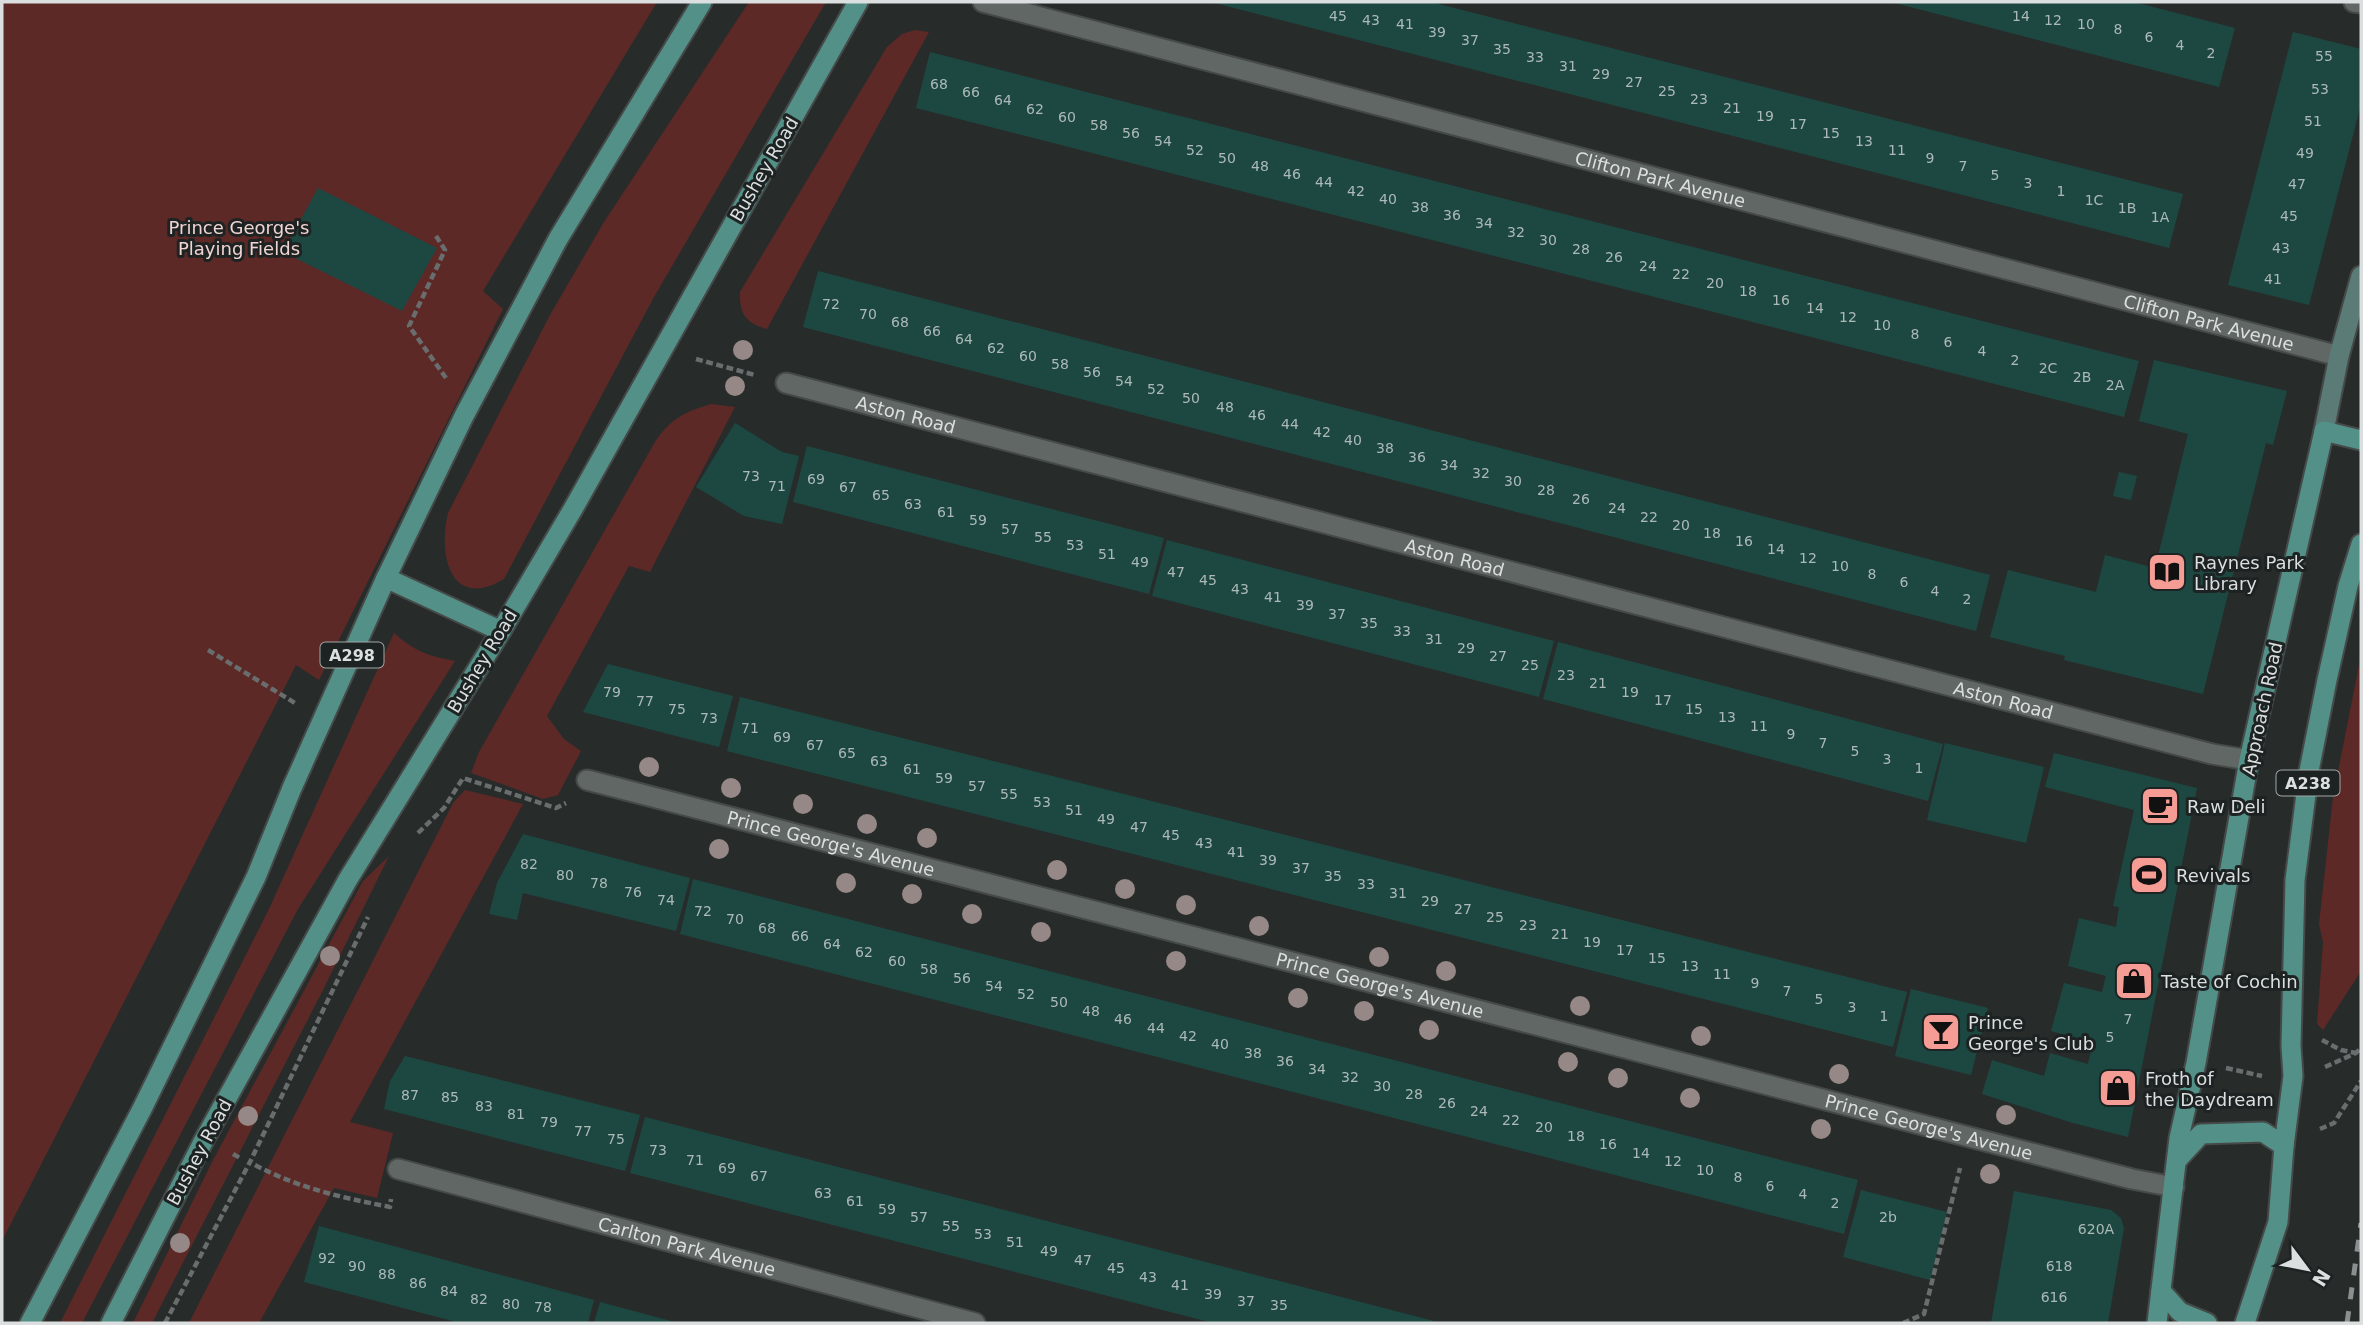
<svg xmlns="http://www.w3.org/2000/svg" width="2363" height="1325" font-family="'DejaVu Sans',sans-serif">
<style>
.green{fill:#5c2926}
.building{fill:#1d4842}
.lines{fill:none;stroke-linecap:round;stroke-linejoin:round}
.minor-casing{stroke:#454a49;stroke-width:23}
.secondary-casing{stroke:#454a49;stroke-width:23}
.primary-casing{stroke:#454a49;stroke-width:23}
.path{stroke:#696d6d;stroke-width:4.5;stroke-dasharray:7 3.5;stroke-linecap:butt}
.minor{stroke:#616765;stroke-width:19}
.secondary{stroke:#5a7b76;stroke-width:19}
.primary{stroke:#539087;stroke-width:19}
.rail{stroke:#8b8f8f;stroke-width:5;stroke-dasharray:12 12;stroke-linecap:butt}
.tree{fill:#968887}
.labels{text-anchor:middle;dominant-baseline:central;stroke-width:6;stroke-linejoin:round;paint-order:stroke}
.number-label{font-size:14px;fill:#acb9b8}
.shield{fill:#1d2322;stroke:#a3a7a6;stroke-width:2}
.shield-label{font-size:16px;font-weight:bold;fill:#dcdfdf}
.street-label{font-size:18px;fill:#dcdfdf;stroke:#1d2322}
.park-label{font-size:18px;fill:#f0d4d2;stroke:#1d2322}
.poi-label{font-size:18px;fill:#dcdfdf;stroke:#1d2322;text-anchor:start}
</style>
<rect width="100%" height="100%" fill="#272c2b"/>
<!-- green -->
<g class="green">
<polygon points="2,2 657,2 483,291 503,309 319,680 296,665 2,1241"/>
<path d="M749,2H826L654,297L504,579C450,611 438,555 448,513L550,315L604,222Z"/>
<path d="M915,30L929,32L767,329C746,323 739,314 740,292L887,47L902,34Z"/>
<path d="M711,404L735,407L650,572L629,566L547,716L564,739L581,751L558,795L543,799L471,773L479,752L656,440C673,417 685,412 711,404Z"/>
<path d="M394,633C415,651 427,656 455,661L298,909L82,1323H60L269,909Z"/>
<polygon points="2361,655 2361,971 2323,1030 2317,1024 2323,942 2319,924 2333,797"/>
<polygon points="465,790 523,804 350,1122 393,1133 377,1198 334,1188 259,1323 189,1323 453,803"/>
<polygon points="389,856 323,990 152,1323 133,1323 212,1162 363,881"/>
</g>
<!-- building -->
<g class="building">
<polygon points="1211,2 1431,2 2183,194 2169,248"/>
<polygon points="1891,2 2134,2 2235,28 2219,87"/>
<polygon points="2293,32 2361,49 2361,104 2309,305 2228,285"/>
<polygon points="930,52 2139,361 2124,417 916,108"/>
<polygon points="318,188 437,248 402,311 283,252"/>
<polygon points="818,271 1990,575 1976,631 803,327"/>
<polygon points="2154,360 2287,391 2273,445 2266,443 2203,694 2064,660 2065,656 1990,637 2008,570 2096,592 2105,555 2155,568 2188,434 2139,421"/>
<polygon points="735,423 782,452 799,456 782,524 744,516 696,487"/>
<polygon points="807,446 1164,538 1149,594 793,502"/>
<polygon points="2119,472 2137,476 2131,500 2113,496"/>
<polygon points="1167,540 1554,641 1539,697 1152,596"/>
<polygon points="1558,642 1943,744 1928,801 1543,699"/>
<polygon points="608,664 733,696 719,747 583,712"/>
<polygon points="740,697 1907,992 1893,1047 727,751"/>
<polygon points="1945,743 2044,767 2026,843 1927,820"/>
<polygon points="2054,753 2197,788 2128,1137 2073,1123 1982,1094 1992,1060 2044,1076 2050,1053 2088,1064 2093,1043 2051,1031 2064,983 2102,992 2106,976 2068,966 2079,918 2116,927 2119,907 2113,906 2134,810 2045,787"/>
<polygon points="523,834 690,878 676,931 523,893 517,920 489,914 497,883"/>
<polygon points="693,879 1858,1180 1844,1234 680,934"/>
<polygon points="1911,989 1988,1008 1971,1075 1895,1056"/>
<polygon points="405,1056 640,1115 625,1171 384,1109 390,1081"/>
<polygon points="645,1117 1430,1320 1439,1323 1213,1323 864,1233 630,1173"/>
<polygon points="1861,1190 1947,1212 1930,1280 1843,1257"/>
<polygon points="2014,1191 2111,1210 2121,1218 2124,1228 2108,1323 1991,1323"/>
<polygon points="319,1226 594,1300 588,1323 460,1323 304,1282"/>
<polygon points="600,1302 671,1321 678,1323 594,1323"/>
</g>
<g class="lines">
<!-- minor casing -->
<g class="minor-casing">
<g id="minor">
<path id="s1" d="M983,2L2339,356"/>
<polyline points="2354,2 2361,3"/>
<path id="s2" d="M786,383L2212,754L2249,760"/>
<path id="s3" d="M587,780L2132,1179L2174,1187"/>
<path id="s4" d="M398,1169L975,1323"/>
</g>
</g>
<!-- secondary casing -->
<g class="secondary-casing">
<polyline id="secondary" points="2324,431 2339,356 2361,276"/>
</g>
<!-- primary casing -->
<g class="primary-casing">
<g id="primary">
<polyline points="386,578 501,631"/>
<polyline points="2177,1160 2201,1134 2263,1132 2284,1146"/>
<polyline points="2161,1291 2180,1312 2207,1323"/>
<polyline points="30,1323 142,1109 256,877 292,788 386,578 464,416 558,239 702,2"/>
<polyline points="111,1323 204,1140 347,881 501,631 573,509 858,2"/>
<polyline points="2157,1323 2179,1138 2196,1063 2249,760 2324,431 2361,440"/>
<polyline points="2245,1323 2278,1222 2284,1146 2293,1076 2291,1046 2295,880 2309,771 2327,680 2348,586 2361,544"/>
</g>
</g>
<!-- path -->
<g class="path">
<polyline points="436,236 445,250 409,326 446,378"/>
<polyline points="696,359 755,375"/>
<polyline points="208,650 295,703"/>
<polyline points="418,833 444,808 463,778 556,808 566,803"/>
<polyline points="2322,1040 2341,1050 2356,1053"/>
<polyline points="2325,1067 2356,1053 2361,1048"/>
<polyline points="2226,1068 2262,1076"/>
<polyline points="2320,1129 2334,1123 2361,1081"/>
<polyline points="233,1154 242,1159"/>
<path d="M255,1165C301,1189 340,1197 390,1207L391,1199"/>
<polyline points="165,1323 250,1162 368,917"/>
<polyline points="1903,1323 1924,1314 1960,1168"/>
</g>
<!-- minor -->
<use href="#minor" class="minor"/>
<!-- secondary -->
<use href="#secondary" class="secondary"/>
<!-- primary -->
<use href="#primary" class="primary"/>
<!-- rail -->
<polyline class="rail" points="2347,1323 2361,1223"/>
</g>
<!-- trees -->
<g class="tree">
<circle cx="743" cy="350" r="10"/>
<circle cx="735" cy="386" r="10"/>
<circle cx="649" cy="767" r="10"/>
<circle cx="731" cy="788" r="10"/>
<circle cx="803" cy="804" r="10"/>
<circle cx="867" cy="824" r="10"/>
<circle cx="927" cy="838" r="10"/>
<circle cx="719" cy="849" r="10"/>
<circle cx="1057" cy="870" r="10"/>
<circle cx="846" cy="883" r="10"/>
<circle cx="1125" cy="889" r="10"/>
<circle cx="912" cy="894" r="10"/>
<circle cx="1186" cy="905" r="10"/>
<circle cx="972" cy="914" r="10"/>
<circle cx="1259" cy="926" r="10"/>
<circle cx="1041" cy="932" r="10"/>
<circle cx="330" cy="956" r="10"/>
<circle cx="1379" cy="957" r="10"/>
<circle cx="1176" cy="961" r="10"/>
<circle cx="1446" cy="971" r="10"/>
<circle cx="1298" cy="998" r="10"/>
<circle cx="1580" cy="1006" r="10"/>
<circle cx="1364" cy="1011" r="10"/>
<circle cx="1429" cy="1030" r="10"/>
<circle cx="1701" cy="1036" r="10"/>
<circle cx="1568" cy="1062" r="10"/>
<circle cx="1839" cy="1074" r="10"/>
<circle cx="1618" cy="1078" r="10"/>
<circle cx="1690" cy="1098" r="10"/>
<circle cx="2006" cy="1115" r="10"/>
<circle cx="248" cy="1116" r="10"/>
<circle cx="1821" cy="1129" r="10"/>
<circle cx="1990" cy="1174" r="10"/>
<circle cx="180" cy="1243" r="10"/>
</g>
<!-- icons -->
<defs>
<g id="library-square" transform="scale(2.0125)"><rect x="-9" y="-9" width="18" height="18" rx="4" fill="#f59c95" stroke="#1d2322"/><path d="M-6-4Q-3-5.5-.7-3.5V5Q-3 3-6 4ZM6-4Q3-5.5 .7-3.5V5Q3 3 6 4Z" fill="#111"/></g>
<g id="cafe-square" transform="scale(2.0125)"><rect x="-9" y="-9" width="18" height="18" rx="4" fill="#f59c95" stroke="#1d2322"/><path d="M-5.5-4.5H6V0H3Q3 3.5 0 3.5H-2.5Q-5.5 3.5-5.5 0ZM3-3.2v2h1.7v-2ZM-6 4.5H4V6H-6Z" fill="#111"/></g>
<g id="stadium-square" transform="scale(2.0125)"><rect x="-9" y="-9" width="18" height="18" rx="4" fill="#f59c95" stroke="#1d2322"/><path d="M0-5a6.5 5 0 1 0 0 10a6.5 5 0 1 0 0-10ZM-3.5-1.8h7v3.6h-7Z" fill="#111"/></g>
<g id="shop-square" transform="scale(2.0125)"><rect x="-9" y="-9" width="18" height="18" rx="4" fill="#f59c95" stroke="#1d2322"/><path d="M-5-2.5h2.3a2.7 3.5 0 0 1 5.4 0H5L5.5 6h-11ZM-1.5-2.5h3a1.5 2.3 0 0 0-3 0Z" fill="#111"/></g>
<g id="bar-square" transform="scale(2.0125)"><rect x="-9" y="-9" width="18" height="18" rx="4" fill="#f59c95" stroke="#1d2322"/><path d="M-6-5H6L.8 .8V4.5H3.5V6h-7V4.5H-.8V.8Z" fill="#111"/></g>
</defs>
<g fill-rule="evenodd">
<use href="#library-square" x="2167" y="572"/>
<use href="#cafe-square" x="2160" y="806"/>
<use href="#stadium-square" x="2149" y="875"/>
<use href="#shop-square" x="2134" y="981"/>
<use href="#bar-square" x="1941" y="1032"/>
<use href="#shop-square" x="2118" y="1088"/>
</g>
<g class="labels">
<!-- number labels -->
<g class="number-label">
<text x="1338" y="16">45</text>
<text x="2021" y="16">14</text>
<text x="1371" y="20">43</text>
<text x="2053" y="20">12</text>
<text x="1405" y="24">41</text>
<text x="2086" y="24">10</text>
<text x="2118" y="29">8</text>
<text x="1437" y="32">39</text>
<text x="2149" y="37">6</text>
<text x="1470" y="40">37</text>
<text x="2180" y="45">4</text>
<text x="1502" y="49">35</text>
<text x="2211" y="53">2</text>
<text x="2324" y="56">55</text>
<text x="1535" y="57">33</text>
<text x="1568" y="66">31</text>
<text x="1601" y="74">29</text>
<text x="1634" y="82">27</text>
<text x="939" y="84">68</text>
<text x="2320" y="89">53</text>
<text x="1667" y="91">25</text>
<text x="971" y="92">66</text>
<text x="1699" y="99">23</text>
<text x="1003" y="100">64</text>
<text x="1732" y="108">21</text>
<text x="1035" y="109">62</text>
<text x="1765" y="116">19</text>
<text x="1067" y="117">60</text>
<text x="2313" y="121">51</text>
<text x="1798" y="124">17</text>
<text x="1099" y="125">58</text>
<text x="1131" y="133">56</text>
<text x="1831" y="133">15</text>
<text x="1163" y="141">54</text>
<text x="1864" y="141">13</text>
<text x="1195" y="150">52</text>
<text x="1897" y="150">11</text>
<text x="2305" y="153">49</text>
<text x="1227" y="158">50</text>
<text x="1930" y="158">9</text>
<text x="1260" y="166">48</text>
<text x="1963" y="166">7</text>
<text x="1292" y="174">46</text>
<text x="1995" y="175">5</text>
<text x="1324" y="182">44</text>
<text x="2028" y="183">3</text>
<text x="2297" y="184">47</text>
<text x="1356" y="191">42</text>
<text x="2061" y="191">1</text>
<text x="1388" y="199">40</text>
<text x="2094" y="200">1C</text>
<text x="1420" y="207">38</text>
<text x="2127" y="208">1B</text>
<text x="1452" y="215">36</text>
<text x="2289" y="216">45</text>
<text x="2160" y="217">1A</text>
<text x="1484" y="223">34</text>
<text x="1516" y="232">32</text>
<text x="1548" y="240">30</text>
<text x="2281" y="248">43</text>
<text x="1581" y="249">28</text>
<text x="1614" y="257">26</text>
<text x="1648" y="266">24</text>
<text x="1681" y="274">22</text>
<text x="2273" y="279">41</text>
<text x="1715" y="283">20</text>
<text x="1748" y="291">18</text>
<text x="1781" y="300">16</text>
<text x="831" y="304">72</text>
<text x="1815" y="308">14</text>
<text x="868" y="314">70</text>
<text x="1848" y="317">12</text>
<text x="900" y="322">68</text>
<text x="1882" y="325">10</text>
<text x="932" y="331">66</text>
<text x="1915" y="334">8</text>
<text x="964" y="339">64</text>
<text x="1948" y="342">6</text>
<text x="996" y="348">62</text>
<text x="1982" y="351">4</text>
<text x="1028" y="356">60</text>
<text x="2015" y="360">2</text>
<text x="1060" y="364">58</text>
<text x="2048" y="368">2C</text>
<text x="1092" y="372">56</text>
<text x="2082" y="377">2B</text>
<text x="1124" y="381">54</text>
<text x="2115" y="385">2A</text>
<text x="1156" y="389">52</text>
<text x="1191" y="398">50</text>
<text x="1225" y="407">48</text>
<text x="1257" y="415">46</text>
<text x="1290" y="424">44</text>
<text x="1322" y="432">42</text>
<text x="1353" y="440">40</text>
<text x="1385" y="448">38</text>
<text x="1417" y="457">36</text>
<text x="1449" y="465">34</text>
<text x="1481" y="473">32</text>
<text x="751" y="476">73</text>
<text x="816" y="479">69</text>
<text x="1513" y="481">30</text>
<text x="777" y="486">71</text>
<text x="848" y="487">67</text>
<text x="1546" y="490">28</text>
<text x="881" y="495">65</text>
<text x="1581" y="499">26</text>
<text x="913" y="504">63</text>
<text x="1617" y="508">24</text>
<text x="946" y="512">61</text>
<text x="1649" y="517">22</text>
<text x="978" y="520">59</text>
<text x="1681" y="525">20</text>
<text x="1010" y="529">57</text>
<text x="1712" y="533">18</text>
<text x="1043" y="537">55</text>
<text x="1744" y="541">16</text>
<text x="1075" y="545">53</text>
<text x="1776" y="549">14</text>
<text x="1107" y="554">51</text>
<text x="1808" y="558">12</text>
<text x="1140" y="562">49</text>
<text x="1840" y="566">10</text>
<text x="1176" y="572">47</text>
<text x="1872" y="574">8</text>
<text x="1208" y="580">45</text>
<text x="1904" y="582">6</text>
<text x="1240" y="589">43</text>
<text x="1935" y="591">4</text>
<text x="1273" y="597">41</text>
<text x="1967" y="599">2</text>
<text x="1305" y="605">39</text>
<text x="1337" y="614">37</text>
<text x="1369" y="623">35</text>
<text x="1402" y="631">33</text>
<text x="1434" y="639">31</text>
<text x="1466" y="648">29</text>
<text x="1498" y="656">27</text>
<text x="1530" y="665">25</text>
<text x="1566" y="675">23</text>
<text x="1598" y="683">21</text>
<text x="612" y="692">79</text>
<text x="1630" y="692">19</text>
<text x="1663" y="700">17</text>
<text x="645" y="701">77</text>
<text x="677" y="709">75</text>
<text x="1694" y="709">15</text>
<text x="1727" y="717">13</text>
<text x="709" y="718">73</text>
<text x="1759" y="726">11</text>
<text x="750" y="728">71</text>
<text x="1791" y="734">9</text>
<text x="782" y="737">69</text>
<text x="1823" y="743">7</text>
<text x="815" y="745">67</text>
<text x="1855" y="751">5</text>
<text x="847" y="753">65</text>
<text x="1887" y="759">3</text>
<text x="879" y="761">63</text>
<text x="1919" y="768">1</text>
<text x="912" y="769">61</text>
<text x="944" y="778">59</text>
<text x="977" y="786">57</text>
<text x="1009" y="794">55</text>
<text x="1042" y="802">53</text>
<text x="1074" y="810">51</text>
<text x="1106" y="819">49</text>
<text x="1139" y="827">47</text>
<text x="1171" y="835">45</text>
<text x="1204" y="843">43</text>
<text x="1236" y="852">41</text>
<text x="1268" y="860">39</text>
<text x="529" y="864">82</text>
<text x="1301" y="868">37</text>
<text x="565" y="875">80</text>
<text x="1333" y="876">35</text>
<text x="599" y="883">78</text>
<text x="1366" y="884">33</text>
<text x="633" y="892">76</text>
<text x="1398" y="893">31</text>
<text x="666" y="900">74</text>
<text x="1430" y="901">29</text>
<text x="1463" y="909">27</text>
<text x="703" y="911">72</text>
<text x="1495" y="917">25</text>
<text x="735" y="919">70</text>
<text x="1528" y="925">23</text>
<text x="767" y="928">68</text>
<text x="1560" y="934">21</text>
<text x="800" y="936">66</text>
<text x="1592" y="942">19</text>
<text x="832" y="944">64</text>
<text x="1625" y="950">17</text>
<text x="864" y="952">62</text>
<text x="1657" y="958">15</text>
<text x="897" y="961">60</text>
<text x="1690" y="966">13</text>
<text x="929" y="969">58</text>
<text x="1722" y="974">11</text>
<text x="962" y="978">56</text>
<text x="1755" y="983">9</text>
<text x="994" y="986">54</text>
<text x="1787" y="991">7</text>
<text x="1026" y="994">52</text>
<text x="1819" y="999">5</text>
<text x="1059" y="1002">50</text>
<text x="1852" y="1007">3</text>
<text x="1091" y="1011">48</text>
<text x="1884" y="1016">1</text>
<text x="1123" y="1019">46</text>
<text x="2128" y="1019">7</text>
<text x="1156" y="1028">44</text>
<text x="1188" y="1036">42</text>
<text x="2110" y="1037">5</text>
<text x="1220" y="1044">40</text>
<text x="1253" y="1053">38</text>
<text x="1285" y="1061">36</text>
<text x="1317" y="1069">34</text>
<text x="1350" y="1077">32</text>
<text x="1382" y="1086">30</text>
<text x="1414" y="1094">28</text>
<text x="410" y="1095">87</text>
<text x="450" y="1097">85</text>
<text x="1447" y="1103">26</text>
<text x="484" y="1106">83</text>
<text x="1479" y="1111">24</text>
<text x="516" y="1114">81</text>
<text x="1511" y="1120">22</text>
<text x="549" y="1122">79</text>
<text x="1544" y="1127">20</text>
<text x="583" y="1131">77</text>
<text x="1576" y="1136">18</text>
<text x="616" y="1139">75</text>
<text x="1608" y="1144">16</text>
<text x="658" y="1150">73</text>
<text x="1641" y="1153">14</text>
<text x="695" y="1160">71</text>
<text x="1673" y="1161">12</text>
<text x="727" y="1168">69</text>
<text x="1705" y="1170">10</text>
<text x="759" y="1176">67</text>
<text x="1738" y="1177">8</text>
<text x="1770" y="1186">6</text>
<text x="823" y="1193">63</text>
<text x="1803" y="1194">4</text>
<text x="855" y="1201">61</text>
<text x="1835" y="1203">2</text>
<text x="887" y="1209">59</text>
<text x="919" y="1217">57</text>
<text x="1888" y="1217">2b</text>
<text x="951" y="1226">55</text>
<text x="2096" y="1229">620A</text>
<text x="983" y="1234">53</text>
<text x="1015" y="1242">51</text>
<text x="1049" y="1251">49</text>
<text x="327" y="1258">92</text>
<text x="1083" y="1260">47</text>
<text x="357" y="1266">90</text>
<text x="2059" y="1266">618</text>
<text x="1116" y="1268">45</text>
<text x="387" y="1274">88</text>
<text x="1148" y="1277">43</text>
<text x="418" y="1283">86</text>
<text x="1180" y="1285">41</text>
<text x="449" y="1291">84</text>
<text x="1213" y="1294">39</text>
<text x="2054" y="1297">616</text>
<text x="479" y="1299">82</text>
<text x="1246" y="1301">37</text>
<text x="511" y="1304">80</text>
<text x="1279" y="1305">35</text>
<text x="543" y="1307">78</text>
</g>
<!-- shield labels -->
<g class="shield">
<rect x="320.5" y="642.5" width="63" height="25" rx="5"/>
<rect x="2276.5" y="770.5" width="63" height="25" rx="5"/>
</g>
<g class="shield-label">
<text x="352" y="655">A298</text>
<text x="2308" y="783">A238</text>
</g>
<!-- street labels -->
<g class="street-label">
<text transform="translate(764 169) rotate(-60)">Bushey Road</text>
<text stroke="none"><textPath href="#s1" startOffset="700">Clifton Park Avenue</textPath></text>
<text stroke="none"><textPath href="#s1" startOffset="1267">Clifton Park Avenue</textPath></text>
<text stroke="none"><textPath href="#s2" startOffset="124">Aston Road</textPath></text>
<text stroke="none"><textPath href="#s2" startOffset="691">Aston Road</textPath></text>
<text transform="translate(482 661) rotate(-59)">Bushey Road</text>
<text stroke="none"><textPath href="#s2" startOffset="1258">Aston Road</textPath></text>
<text transform="translate(2262 709) rotate(-78)">Approach Road</text>
<text stroke="none"><textPath href="#s3" startOffset="252">Prince George's Avenue</textPath></text>
<text stroke="none"><textPath href="#s3" startOffset="819">Prince George's Avenue</textPath></text>
<text stroke="none"><textPath href="#s3" startOffset="1386">Prince George's Avenue</textPath></text>
<text transform="translate(199 1152) rotate(-62)">Bushey Road</text>
<text stroke="none"><textPath href="#s4" startOffset="299">Carlton Park Avenue</textPath></text>
</g>
<!-- park labels -->
<g class="park-label">
<text x="239" y="227">Prince George's<tspan x="239" dy="21">Playing Fields</tspan></text>
</g>
<!-- poi labels -->
<g class="poi-label">
<text x="2194" y="562">Raynes Park<tspan x="2194" dy="21">Library</tspan></text>
<text x="2187" y="806">Raw Deli</text>
<text x="2176" y="875">Revivals</text>
<text x="2161" y="981">Taste of Cochin</text>
<text x="1968" y="1022">Prince<tspan x="1968" dy="21">George's Club</tspan></text>
<text x="2145" y="1078">Froth of<tspan x="2145" dy="21">the Daydream</tspan></text>
</g>
</g>
<!-- border -->
<rect width="2363" height="1325" fill="none" stroke="#dcdfdf" stroke-width="7"/>
<!-- north arrow -->
<g transform="translate(2307 1269) rotate(122)" stroke="#1d2322" stroke-width="5" paint-order="stroke">
<path d="M0-5L12 26L0 18L-12 26Z" fill="#dcdfdf"/>
<text y="-10" font-size="19" font-weight="bold" text-anchor="middle" fill="#dcdfdf">N</text>
</g>
</svg>
